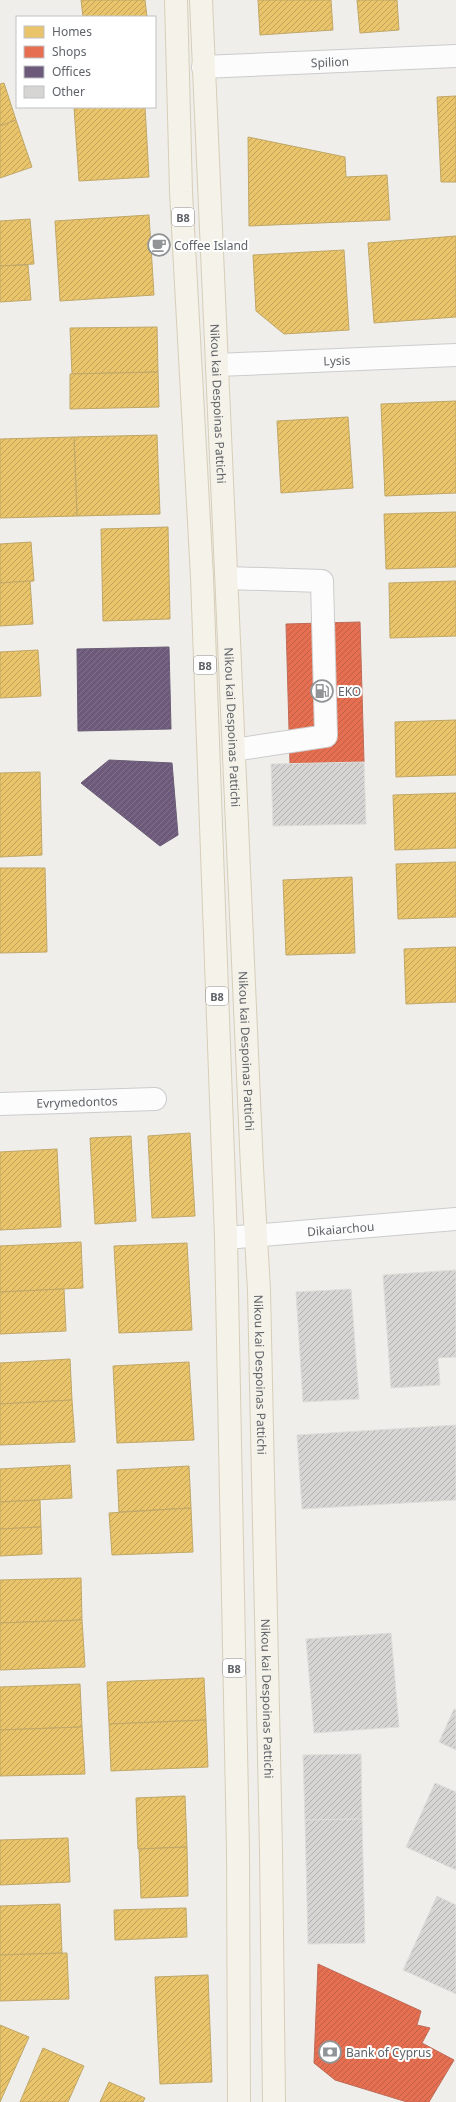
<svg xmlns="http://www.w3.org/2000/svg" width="456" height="2102" font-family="'Noto Sans',sans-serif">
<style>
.homes{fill:url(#homes-hatch);stroke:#c0a769}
.shops{fill:url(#shops-hatch);stroke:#be6b58}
.offices{fill:url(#offices-hatch);stroke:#695c75}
.building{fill:url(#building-hatch);stroke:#deddd9}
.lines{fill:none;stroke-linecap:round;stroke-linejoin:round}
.minor-casing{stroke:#cbcccc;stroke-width:24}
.major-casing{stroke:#d7ceb8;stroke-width:24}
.minor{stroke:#fdfcfc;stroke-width:22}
.major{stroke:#f4f2e9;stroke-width:22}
.labels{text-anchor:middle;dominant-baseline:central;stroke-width:4;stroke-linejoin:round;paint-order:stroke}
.shield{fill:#fff;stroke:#8f9295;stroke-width:1}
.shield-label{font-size:11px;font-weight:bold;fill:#5f6368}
.street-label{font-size:12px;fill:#5f6368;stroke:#fff}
.poi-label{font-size:12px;fill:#5f6368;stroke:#fff;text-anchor:start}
</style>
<defs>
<pattern id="homes-hatch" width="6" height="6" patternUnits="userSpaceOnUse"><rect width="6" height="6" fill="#e9c46a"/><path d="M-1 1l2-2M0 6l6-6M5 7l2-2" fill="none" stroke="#c0a35b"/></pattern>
<pattern id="shops-hatch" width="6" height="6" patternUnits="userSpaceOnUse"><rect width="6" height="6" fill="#e76f51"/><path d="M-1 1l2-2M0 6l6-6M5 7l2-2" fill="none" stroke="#be5f47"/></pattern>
<pattern id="offices-hatch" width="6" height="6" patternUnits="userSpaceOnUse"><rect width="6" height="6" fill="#6d597a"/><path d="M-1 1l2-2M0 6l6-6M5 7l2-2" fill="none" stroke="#81718c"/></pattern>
<pattern id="building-hatch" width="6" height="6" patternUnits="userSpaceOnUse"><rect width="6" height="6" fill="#d6d5d3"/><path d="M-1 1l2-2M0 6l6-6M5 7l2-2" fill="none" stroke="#b1b0af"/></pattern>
</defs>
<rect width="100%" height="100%" fill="#efeeea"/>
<!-- homes -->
<g class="homes">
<polygon points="81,0 145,0 147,17 83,17"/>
<polygon points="258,0 331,0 333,30 260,35"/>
<polygon points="357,0 397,0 399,30 360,33"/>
<polygon points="4,83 16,120 0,126 0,84"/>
<polygon points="456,96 456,182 441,182 437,97"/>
<polygon points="74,107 145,107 149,177 79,181"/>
<polygon points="16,120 32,167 0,178 0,126"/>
<polygon points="248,137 345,157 346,177 387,175 390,220 249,226"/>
<polygon points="149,215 154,295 60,301 55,221"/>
<polygon points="30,219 34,264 0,266 0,221"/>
<polygon points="456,236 456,317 374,323 368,243"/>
<polygon points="344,250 349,330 284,334 256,311 253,255"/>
<polygon points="28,265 31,300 0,302 0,266"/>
<polygon points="157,327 158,372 72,374 70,328"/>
<polygon points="158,372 159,407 70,409 70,374"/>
<polygon points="456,401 456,493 385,496 381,404"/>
<polygon points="348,417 353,488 281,493 277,421"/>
<polygon points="157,435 160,514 77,516 74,437"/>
<polygon points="74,437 77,516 0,518 0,439"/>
<polygon points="456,512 456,567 386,569 384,514"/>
<polygon points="168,527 170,619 103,621 101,529"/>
<polygon points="31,542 34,581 0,583 0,544"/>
<polygon points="30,581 33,624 0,626 0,583"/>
<polygon points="456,581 456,636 390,638 389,583"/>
<polygon points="38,650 41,696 0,698 0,652"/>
<polygon points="456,720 456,775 396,777 395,722"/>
<polygon points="40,772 42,855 0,857 0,773"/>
<polygon points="456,793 456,848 395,850 393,795"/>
<polygon points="456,862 456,917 398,919 396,864"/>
<polygon points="0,868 45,868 47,952 0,953"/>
<polygon points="352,877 355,953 286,955 283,880"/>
<polygon points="456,947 456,1002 406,1004 404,949"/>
<polygon points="190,1133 195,1216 152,1218 148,1136"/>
<polygon points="131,1136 136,1221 95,1224 90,1138"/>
<polygon points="57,1149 61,1227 0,1230 0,1152"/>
<polygon points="81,1242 83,1288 0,1292 0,1246"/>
<polygon points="187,1243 192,1330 119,1333 114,1246"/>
<polygon points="64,1289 66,1331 0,1334 0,1292"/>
<polygon points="70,1359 72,1400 0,1404 0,1363"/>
<polygon points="189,1362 194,1440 117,1443 113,1366"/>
<polygon points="72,1400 75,1442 0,1445 0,1404"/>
<polygon points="70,1465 72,1498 0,1502 0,1469"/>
<polygon points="189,1466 191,1508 119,1512 117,1470"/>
<polygon points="40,1500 41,1527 0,1529 0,1502"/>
<polygon points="191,1508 193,1552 112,1555 109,1513"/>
<polygon points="41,1527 42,1554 0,1556 0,1529"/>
<polygon points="81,1578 82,1620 0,1623 0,1580"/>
<polygon points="82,1620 85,1667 0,1670 0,1623"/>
<polygon points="204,1678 206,1720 109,1724 107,1682"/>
<polygon points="80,1684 82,1727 0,1730 0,1687"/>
<polygon points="206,1720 208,1767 111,1771 109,1724"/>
<polygon points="82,1727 85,1774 0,1776 0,1730"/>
<polygon points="185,1796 187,1847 138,1849 136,1798"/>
<polygon points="68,1838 70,1882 0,1885 0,1840"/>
<polygon points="187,1847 188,1896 141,1898 139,1849"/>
<polygon points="60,1904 62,1953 0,1955 0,1906"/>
<polygon points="186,1908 187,1937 115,1940 114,1910"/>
<polygon points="67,1953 69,1999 0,2001 0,1955"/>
<polygon points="208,1975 212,2082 160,2084 155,1977"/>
<polygon points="0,2025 29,2037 0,2102"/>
<polygon points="43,2048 84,2066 68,2102 20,2102"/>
<polygon points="109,2082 145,2098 143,2102 100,2102"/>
</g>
<!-- shops -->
<g class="shops">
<polygon points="360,622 364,762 290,764 286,624"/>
<polygon points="318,1964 421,2011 417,2025 430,2028 422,2043 454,2060 429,2102 407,2102 335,2080 314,2063"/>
</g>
<!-- offices -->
<g class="offices">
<polygon points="169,647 171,729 78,731 77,649"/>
<polygon points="109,760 172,763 178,835 160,846 81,783"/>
</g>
<!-- building -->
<g class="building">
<polygon points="364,762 366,824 273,826 271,764"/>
<polygon points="456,1270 456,1357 438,1358 440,1385 391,1388 383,1275"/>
<polygon points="351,1289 359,1399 303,1402 296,1292"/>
<polygon points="456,1425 456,1500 302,1509 297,1435"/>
<polygon points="391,1633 399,1727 314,1733 306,1639"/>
<polygon points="454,1709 456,1710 456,1750 439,1742"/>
<polygon points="361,1754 362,1819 305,1820 303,1755"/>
<polygon points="435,1783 456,1792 456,1870 406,1847"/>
<polygon points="362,1819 365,1943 308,1944 305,1820"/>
<polygon points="437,1896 456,1905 456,1994 403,1970"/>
</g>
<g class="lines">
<!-- minor casing -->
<g class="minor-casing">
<g id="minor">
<path id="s1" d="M203,67L456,56"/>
<path id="s2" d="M217,365L456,355"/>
<polyline points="227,578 322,581 326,736 234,750"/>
<path id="s3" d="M0,1104L155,1099"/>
<path id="s4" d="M226,1238L456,1219"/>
</g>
</g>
<!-- major casing -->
<g class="major-casing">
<g id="major">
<polyline points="176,0 181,192 202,577 226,1238 238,1851 239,2102"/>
<path id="s5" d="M201,0L252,1168L259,1290L271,1850L274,2102"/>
</g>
</g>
<!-- minor -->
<use href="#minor" class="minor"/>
<!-- major -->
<use href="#major" class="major"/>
</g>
<!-- icons -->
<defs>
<g id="cafe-ring" transform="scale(1.15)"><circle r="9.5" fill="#fff" stroke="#919496" stroke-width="1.5"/><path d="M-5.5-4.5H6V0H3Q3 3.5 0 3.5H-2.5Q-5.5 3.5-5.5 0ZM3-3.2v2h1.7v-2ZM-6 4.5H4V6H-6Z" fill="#919496"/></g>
<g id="fuel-ring" transform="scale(1.15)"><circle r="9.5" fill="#fff" stroke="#919496" stroke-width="1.5"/><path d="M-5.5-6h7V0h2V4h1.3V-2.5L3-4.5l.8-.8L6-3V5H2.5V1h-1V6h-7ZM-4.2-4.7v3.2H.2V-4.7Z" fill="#919496"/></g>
<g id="bank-ring" transform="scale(1.15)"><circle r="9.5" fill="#fff" stroke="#919496" stroke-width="1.5"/><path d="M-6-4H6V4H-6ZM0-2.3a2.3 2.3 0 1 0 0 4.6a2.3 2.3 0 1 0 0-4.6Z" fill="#919496"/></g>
</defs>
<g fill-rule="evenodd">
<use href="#cafe-ring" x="159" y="245"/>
<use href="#fuel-ring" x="322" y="691"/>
<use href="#bank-ring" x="330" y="2052"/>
</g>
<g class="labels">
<!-- shield labels -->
<g class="shield">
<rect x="172" y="208" width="22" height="18" rx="3"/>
<rect x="194" y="656" width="22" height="18" rx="3"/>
<rect x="206" y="987" width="22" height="18" rx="3"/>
<rect x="223" y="1659" width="22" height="18" rx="3"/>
</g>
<g class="shield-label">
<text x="183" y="217">B8</text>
<text x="205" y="665">B8</text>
<text x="217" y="996">B8</text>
<text x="234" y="1668">B8</text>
</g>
<!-- street labels -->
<g class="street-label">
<text stroke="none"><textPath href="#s1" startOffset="127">Spilion</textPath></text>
<text stroke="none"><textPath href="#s2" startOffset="120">Lysis</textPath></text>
<text stroke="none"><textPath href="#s5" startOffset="404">Nikou kai Despoinas Pattichi</textPath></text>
<text stroke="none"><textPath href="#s5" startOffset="728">Nikou kai Despoinas Pattichi</textPath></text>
<text stroke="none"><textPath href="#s5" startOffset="1052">Nikou kai Despoinas Pattichi</textPath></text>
<text stroke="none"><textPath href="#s3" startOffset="77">Evrymedontos</textPath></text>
<text stroke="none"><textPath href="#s4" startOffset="115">Dikaiarchou</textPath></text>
<text stroke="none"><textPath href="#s5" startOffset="1376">Nikou kai Despoinas Pattichi</textPath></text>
<text stroke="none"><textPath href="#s5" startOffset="1700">Nikou kai Despoinas Pattichi</textPath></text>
</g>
<!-- poi labels -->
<g class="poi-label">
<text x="174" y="245">Coffee Island</text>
<text x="338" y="691">EKO</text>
<text x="346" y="2052">Bank of Cyprus</text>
</g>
</g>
<!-- legend -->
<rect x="16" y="16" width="140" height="92" fill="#ffffff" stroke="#bfc1c3"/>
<rect x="24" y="26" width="20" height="12" fill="#e9c46a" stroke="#bfc1c3"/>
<text x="52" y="36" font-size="12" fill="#5f6368">Homes</text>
<rect x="24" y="46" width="20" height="12" fill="#e76f51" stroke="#bfc1c3"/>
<text x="52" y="56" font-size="12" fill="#5f6368">Shops</text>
<rect x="24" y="66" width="20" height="12" fill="#6d597a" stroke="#bfc1c3"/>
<text x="52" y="76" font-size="12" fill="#5f6368">Offices</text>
<rect x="24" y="86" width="20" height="12" fill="#d6d5d3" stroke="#bfc1c3"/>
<text x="52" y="96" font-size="12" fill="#5f6368">Other</text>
</svg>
